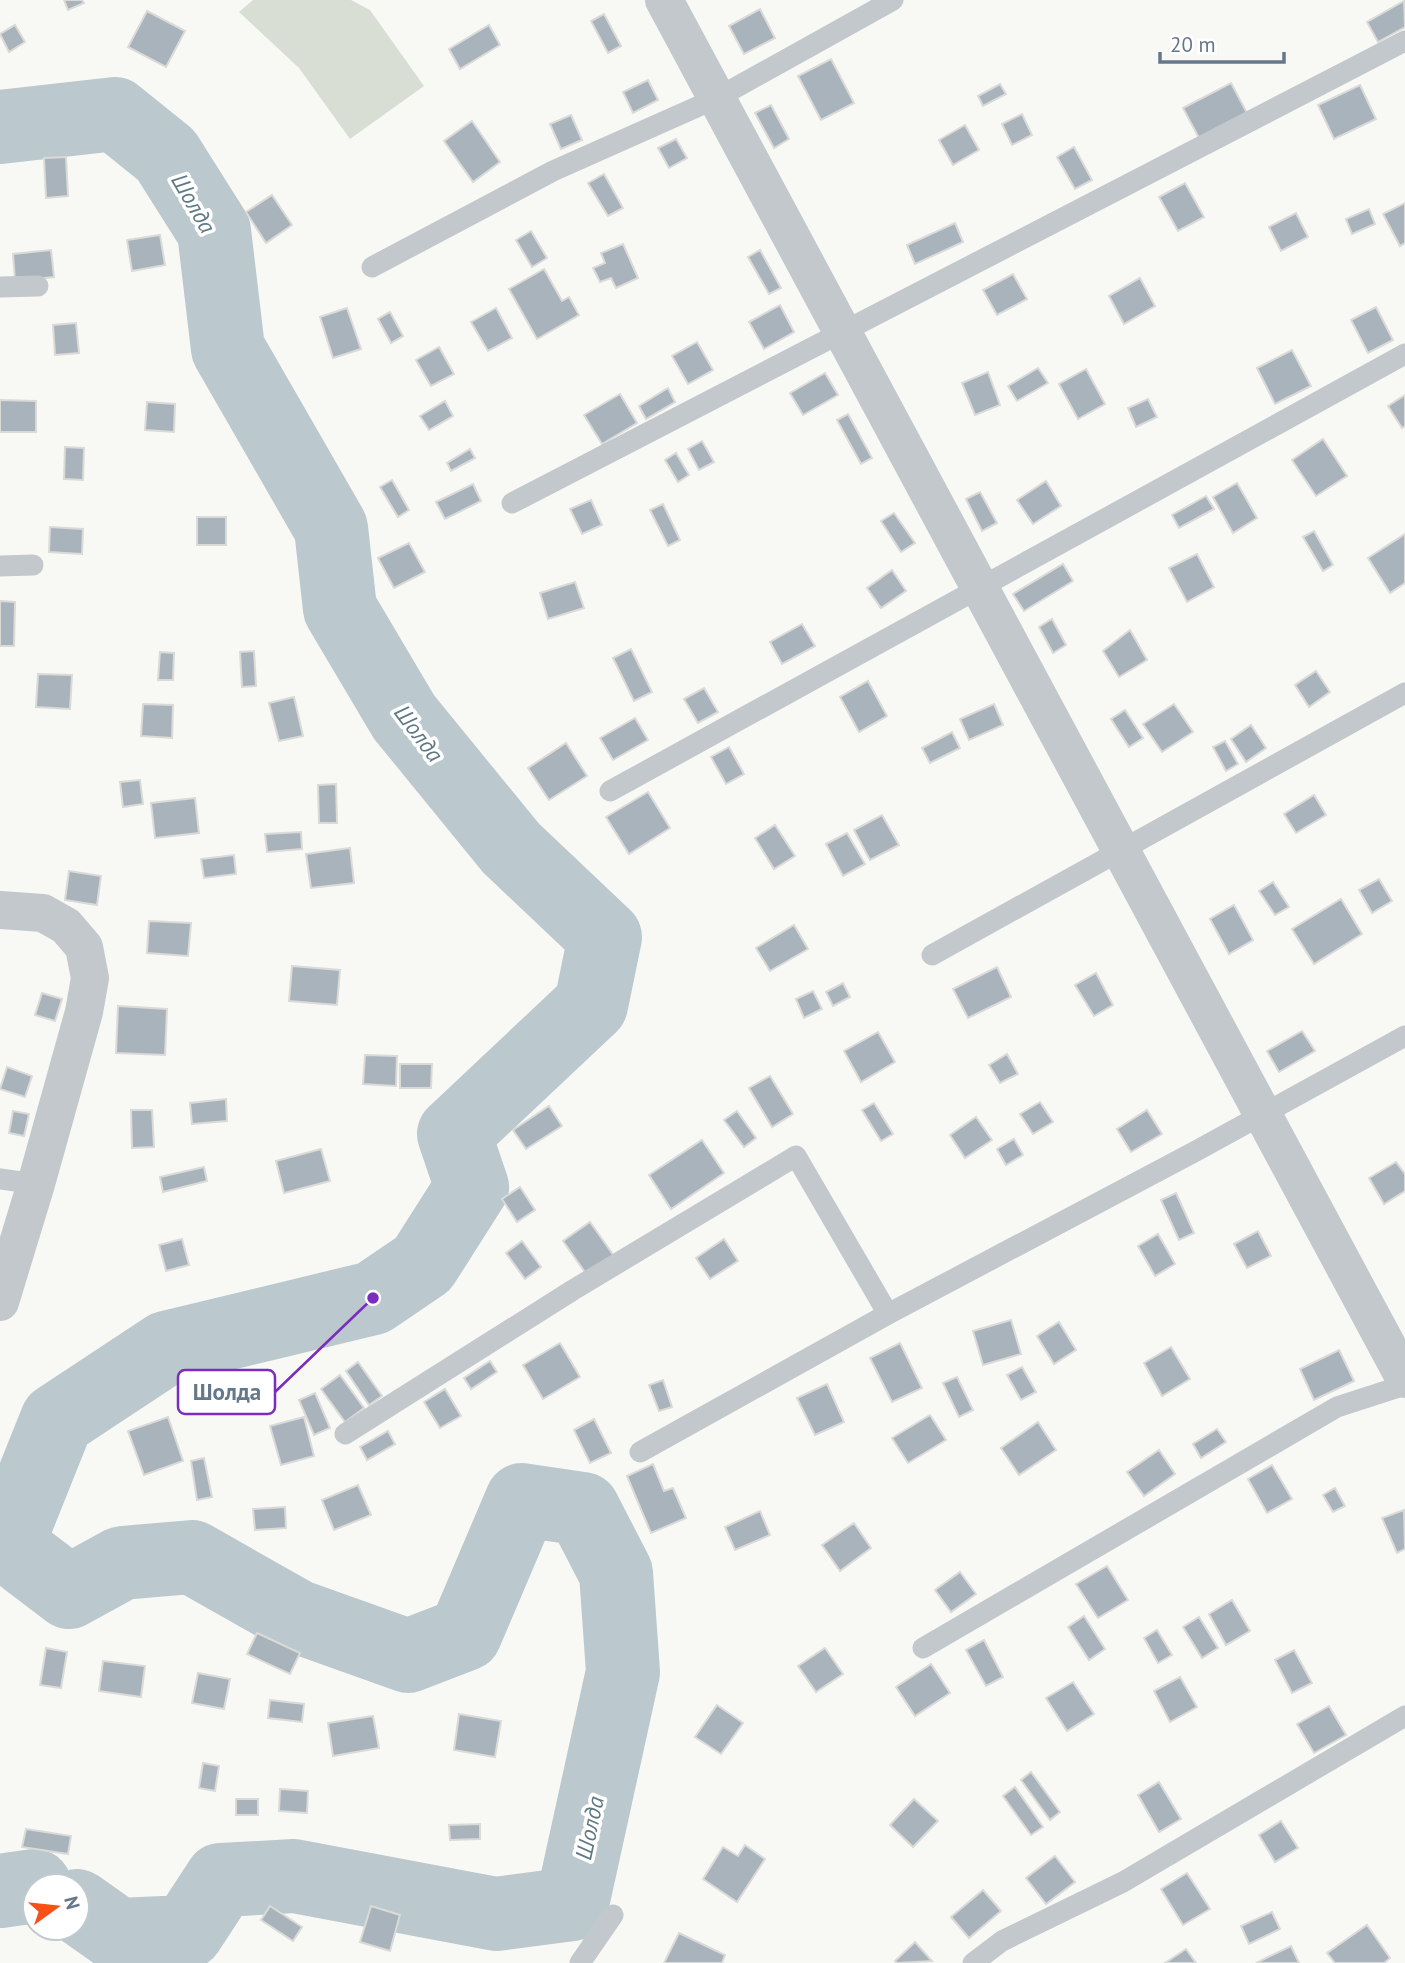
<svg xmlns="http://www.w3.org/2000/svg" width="1405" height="1963" font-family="'PT Sans',sans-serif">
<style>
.green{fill:#d8ded4}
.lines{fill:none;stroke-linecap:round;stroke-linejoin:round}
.river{stroke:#bbc8ce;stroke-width:74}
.building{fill:#a9b3bb;stroke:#dadad8;stroke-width:2}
.lane{stroke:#c3c8cc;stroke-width:21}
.street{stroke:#c3c8cc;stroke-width:38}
.labels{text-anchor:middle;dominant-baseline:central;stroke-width:7;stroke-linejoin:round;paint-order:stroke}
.water-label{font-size:23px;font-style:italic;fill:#607a85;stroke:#fff}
.leader{fill:none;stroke:#7b2cbf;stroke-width:2.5}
.callout-dot{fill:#7b2cbf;stroke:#fff;stroke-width:2.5}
.callout{fill:#fff;stroke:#7b2cbf;stroke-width:2.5}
.callout-label{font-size:23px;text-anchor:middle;font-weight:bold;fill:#64788a}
</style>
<rect width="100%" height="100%" fill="#f8f9f5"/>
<!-- green -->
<polygon class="green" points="253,0 351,0 370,10 424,86 350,139 299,68 239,12"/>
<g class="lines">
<!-- river -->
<g class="river">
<polyline points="0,127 115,114 166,155 214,231 228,349 331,528 340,609 404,717 511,848 605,937 591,1005 454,1134 472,1187 423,1264 373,1298 166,1348 57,1420 7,1545 69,1592 122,1563 192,1557 296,1616 408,1656 465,1634 522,1500 583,1509 616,1573 623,1672 572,1904 496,1914 294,1876 221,1880 187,1932 118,1935 77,1906"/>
<polyline points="0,1891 35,1886"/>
</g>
</g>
<!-- building -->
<g class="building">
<polygon points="64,0 82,0 84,3 68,10"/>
<polygon points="1404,1 1405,27 1378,42 1367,22"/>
<polygon points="760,9 775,38 744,54 729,26"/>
<polygon points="147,11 185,31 166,67 128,47"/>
<polygon points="604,14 621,46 608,53 591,21"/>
<polygon points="15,25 25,42 9,52 0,34"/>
<polygon points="489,25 500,45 460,69 449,49"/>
<polygon points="831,59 854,103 821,120 798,76"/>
<polygon points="648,80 658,100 633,113 623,92"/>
<polygon points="1231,83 1247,113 1199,138 1183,108"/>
<polygon points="1000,84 1006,94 983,106 978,96"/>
<polygon points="1360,85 1376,119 1334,139 1318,105"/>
<polygon points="771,105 789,139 774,148 755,113"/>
<polygon points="1022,114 1032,135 1012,145 1002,124"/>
<polygon points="571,115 582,140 561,149 550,124"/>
<polygon points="472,121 500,162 473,182 444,141"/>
<polygon points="965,125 979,150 953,165 939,140"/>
<polygon points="676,139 687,158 669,168 658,148"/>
<polygon points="1074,147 1092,180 1075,189 1057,157"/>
<polygon points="66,157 68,196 46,198 44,158"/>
<polygon points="604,174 623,208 608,216 588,183"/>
<polygon points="1185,183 1204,217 1178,231 1159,197"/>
<polygon points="272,195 292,225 266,243 246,212"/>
<polygon points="1405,203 1405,243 1400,246 1383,214"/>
<polygon points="1369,209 1375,224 1352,234 1346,219"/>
<polygon points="1296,213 1308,237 1281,251 1269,227"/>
<polygon points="955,223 963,242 915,264 907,245"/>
<polygon points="531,231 547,258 532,267 516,240"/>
<polygon points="160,235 165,265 132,271 127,240"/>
<polygon points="623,244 638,278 616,288 611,278 600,282 593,268 605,263 601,253"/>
<polygon points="51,250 54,277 15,281 13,254"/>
<polygon points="760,250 781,288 769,294 748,257"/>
<polygon points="544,269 562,301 569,297 579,315 537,339 509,289"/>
<polygon points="1013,274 1027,299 997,315 983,290"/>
<polygon points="1140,278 1155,306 1124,324 1109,296"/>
<polygon points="780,305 794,332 764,349 749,322"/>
<polygon points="1376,307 1393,340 1368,353 1351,320"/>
<polygon points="347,308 361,349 333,358 320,317"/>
<polygon points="496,308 512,338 488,351 471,322"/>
<polygon points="390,312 403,336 391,343 378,319"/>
<polygon points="76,323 79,353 55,355 53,325"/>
<polygon points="697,342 713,370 688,384 672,356"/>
<polygon points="439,347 454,374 431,386 416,360"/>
<polygon points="1292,350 1311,386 1275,404 1257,368"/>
<polygon points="1038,368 1048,383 1017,401 1008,386"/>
<polygon points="1086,369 1105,404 1078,419 1059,384"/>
<polygon points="988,372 1000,405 975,415 962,383"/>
<polygon points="825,373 838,395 803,415 790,393"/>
<polygon points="668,388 675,402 646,419 639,406"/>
<polygon points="620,394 637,423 602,444 584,415"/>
<polygon points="1405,395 1405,426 1402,428 1388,406"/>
<polygon points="1148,399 1157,417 1136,427 1128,408"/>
<polygon points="0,400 36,401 36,432 0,432"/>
<polygon points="445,401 453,416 429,430 420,416"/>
<polygon points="147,402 175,404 174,432 145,430"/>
<polygon points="848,414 872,458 861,464 837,420"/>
<polygon points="1323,439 1347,476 1316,496 1292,460"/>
<polygon points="702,441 714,462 699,470 688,449"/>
<polygon points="65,447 84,448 83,480 64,479"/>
<polygon points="470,449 475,458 451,471 447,463"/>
<polygon points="676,453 689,475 678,482 665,460"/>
<polygon points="392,480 409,510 398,517 380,487"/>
<polygon points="1046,481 1061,506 1033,524 1017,500"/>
<polygon points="1237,483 1257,518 1233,533 1213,497"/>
<polygon points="473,484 481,501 445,519 436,502"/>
<polygon points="980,492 997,523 982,531 966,499"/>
<polygon points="1206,496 1214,509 1179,528 1172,515"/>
<polygon points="591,500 602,525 582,534 570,509"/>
<polygon points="663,504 680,540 668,546 650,510"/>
<polygon points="894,513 915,543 901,552 881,521"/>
<rect x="197" y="517" width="29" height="28"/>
<polygon points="50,527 83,529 82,554 49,552"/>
<polygon points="1314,531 1333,565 1323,571 1303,537"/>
<polygon points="1405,534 1405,583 1390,593 1368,558"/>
<polygon points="409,543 425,572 394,588 378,558"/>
<polygon points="1197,554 1214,587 1187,602 1169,568"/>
<polygon points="1063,564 1073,581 1024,611 1013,594"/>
<polygon points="892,570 906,591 881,608 867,588"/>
<polygon points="575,582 584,608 548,619 540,593"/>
<polygon points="0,601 15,602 14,646 0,646"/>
<polygon points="1052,619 1066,645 1053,653 1039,627"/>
<polygon points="802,624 815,646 782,664 770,642"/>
<polygon points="1130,630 1147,660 1119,677 1103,651"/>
<polygon points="631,649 652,692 634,701 613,658"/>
<polygon points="254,651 256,686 242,687 240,652"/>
<polygon points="160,652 174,653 173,680 158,680"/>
<polygon points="1316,671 1330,692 1309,707 1295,685"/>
<polygon points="38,674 72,675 70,709 36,707"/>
<polygon points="868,681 887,716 859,732 840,697"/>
<polygon points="704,688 718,712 698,723 684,699"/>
<polygon points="294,697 303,736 279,741 269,703"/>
<polygon points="143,704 173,705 172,738 141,736"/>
<polygon points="994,704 1003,725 969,740 960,719"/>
<polygon points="1174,704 1193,732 1162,752 1143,724"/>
<polygon points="1125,710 1143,738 1129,747 1111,719"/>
<polygon points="635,718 648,740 613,760 600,738"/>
<polygon points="1251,725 1266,748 1246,762 1231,739"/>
<polygon points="952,732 960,748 930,763 922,748"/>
<polygon points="1225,741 1238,764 1226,771 1213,747"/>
<polygon points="566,743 587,776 549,800 528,768"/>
<polygon points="729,747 744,774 726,784 711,757"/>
<polygon points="140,780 143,804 123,807 120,782"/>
<polygon points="336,784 337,823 319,823 318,785"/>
<polygon points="648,792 670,828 629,854 606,817"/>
<polygon points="1314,795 1326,815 1296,833 1284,814"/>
<polygon points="195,798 199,833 155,838 151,803"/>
<polygon points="882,815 899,845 870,860 854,830"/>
<polygon points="775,825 795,856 774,869 755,838"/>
<polygon points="301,832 302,849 267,852 265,834"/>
<polygon points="847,833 865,864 843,876 826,844"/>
<polygon points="350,848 354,883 311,888 306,854"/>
<polygon points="234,855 236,874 204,878 201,859"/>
<polygon points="69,871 101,876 97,905 65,900"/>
<polygon points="1379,879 1392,901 1372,913 1359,890"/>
<polygon points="1273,882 1289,907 1275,915 1259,891"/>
<polygon points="1341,899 1362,934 1314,964 1292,929"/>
<polygon points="1234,905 1253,940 1229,954 1210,919"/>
<polygon points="149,921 191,923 188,956 147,953"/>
<polygon points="794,925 808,949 770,971 756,948"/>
<polygon points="292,966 340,970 337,1005 289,1001"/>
<polygon points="997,967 1011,997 968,1018 953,989"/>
<polygon points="1096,973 1113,1005 1094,1016 1075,985"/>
<polygon points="843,983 850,997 833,1006 826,992"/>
<polygon points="813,991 822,1009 804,1018 796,999"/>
<polygon points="42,993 62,999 55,1021 35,1015"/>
<polygon points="118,1006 167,1009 165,1055 116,1053"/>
<polygon points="1302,1031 1315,1051 1279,1072 1267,1051"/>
<polygon points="878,1032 895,1062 861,1082 844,1051"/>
<polygon points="1007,1054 1018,1074 1000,1083 989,1065"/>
<polygon points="365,1055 397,1056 396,1086 363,1084"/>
<polygon points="400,1064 432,1064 431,1088 400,1088"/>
<polygon points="7,1067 32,1076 25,1097 0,1089"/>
<polygon points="770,1076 793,1114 772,1127 749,1088"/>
<polygon points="226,1099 227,1121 192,1124 190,1103"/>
<polygon points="1040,1102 1053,1122 1033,1134 1020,1114"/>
<polygon points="874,1103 893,1134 881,1141 862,1110"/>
<polygon points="549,1106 562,1126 526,1149 513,1130"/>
<polygon points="131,1110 152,1110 154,1147 132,1148"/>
<polygon points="1147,1110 1162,1134 1131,1152 1117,1129"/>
<polygon points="13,1111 29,1114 24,1136 9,1133"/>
<polygon points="737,1111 756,1138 744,1147 724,1120"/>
<polygon points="976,1117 992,1140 965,1158 950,1135"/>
<polygon points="1014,1139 1023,1155 1006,1165 997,1149"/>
<polygon points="702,1140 724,1173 671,1209 649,1175"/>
<polygon points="321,1149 330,1181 284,1193 276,1161"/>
<polygon points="1396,1162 1405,1174 1405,1191 1384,1204 1369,1178"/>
<polygon points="204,1167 207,1181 163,1192 160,1177"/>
<polygon points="520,1187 535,1210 517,1222 502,1199"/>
<polygon points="1176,1193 1194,1233 1179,1240 1161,1200"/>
<polygon points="590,1222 614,1256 587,1275 563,1241"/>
<polygon points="1258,1231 1271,1256 1247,1268 1234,1244"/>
<polygon points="1158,1234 1175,1264 1155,1276 1138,1246"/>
<polygon points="182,1239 189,1265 166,1271 159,1245"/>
<polygon points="724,1239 738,1261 710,1279 696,1258"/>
<polygon points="522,1241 541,1267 525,1279 506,1253"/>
<polygon points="1011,1320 1021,1354 983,1365 973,1331"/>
<polygon points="1059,1322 1076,1350 1054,1364 1037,1336"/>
<polygon points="560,1343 580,1377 543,1399 523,1365"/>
<polygon points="900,1343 922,1388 892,1402 870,1358"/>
<polygon points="1171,1347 1190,1379 1162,1396 1144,1363"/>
<polygon points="1339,1350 1354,1381 1314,1400 1300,1369"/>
<polygon points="490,1361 497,1372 471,1389 464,1378"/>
<polygon points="358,1362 382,1396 369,1405 346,1371"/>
<polygon points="1022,1367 1036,1392 1021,1400 1007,1375"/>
<polygon points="340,1375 364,1408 345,1422 321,1389"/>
<polygon points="957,1377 973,1410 959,1417 943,1383"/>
<polygon points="663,1380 672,1407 659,1411 649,1385"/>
<polygon points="827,1384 844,1422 815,1435 797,1398"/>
<polygon points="445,1389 461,1416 440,1428 424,1402"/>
<polygon points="315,1393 330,1428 314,1435 299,1400"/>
<polygon points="930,1415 946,1440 908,1463 892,1438"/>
<polygon points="168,1417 183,1461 144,1475 128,1431"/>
<polygon points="304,1417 314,1456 281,1465 270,1426"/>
<polygon points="594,1419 611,1453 590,1463 574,1430"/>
<polygon points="1038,1422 1056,1450 1019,1475 1001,1448"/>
<polygon points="1217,1429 1226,1442 1201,1458 1193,1444"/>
<polygon points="388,1431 395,1444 367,1460 360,1447"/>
<polygon points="1159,1450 1175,1474 1144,1496 1127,1472"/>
<polygon points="204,1458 212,1497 197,1500 191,1461"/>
<polygon points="653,1464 664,1491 673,1488 686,1518 651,1533 627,1476"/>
<polygon points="1272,1465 1292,1499 1267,1513 1248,1479"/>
<polygon points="358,1485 371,1515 334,1530 322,1500"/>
<polygon points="1335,1488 1345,1506 1333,1512 1323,1495"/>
<polygon points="285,1507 286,1528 255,1530 253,1509"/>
<polygon points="1404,1510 1405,1549 1397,1553 1382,1518"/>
<polygon points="760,1511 770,1535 735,1550 725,1527"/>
<polygon points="854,1523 871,1548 840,1571 822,1545"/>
<polygon points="1107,1566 1128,1600 1098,1618 1076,1584"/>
<polygon points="960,1572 976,1594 951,1612 935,1590"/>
<polygon points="1232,1600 1250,1631 1226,1645 1209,1614"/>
<polygon points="1084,1616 1105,1649 1089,1660 1068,1627"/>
<polygon points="1199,1617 1218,1648 1202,1658 1183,1627"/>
<polygon points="1157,1630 1172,1655 1158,1663 1144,1638"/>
<polygon points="257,1633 300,1653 290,1674 247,1654"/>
<polygon points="984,1640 1003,1677 986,1686 966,1650"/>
<polygon points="46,1648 67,1652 61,1688 40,1685"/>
<polygon points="825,1648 843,1674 816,1692 798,1666"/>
<polygon points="1294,1650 1312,1683 1292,1693 1275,1660"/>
<polygon points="103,1661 145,1666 141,1697 99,1691"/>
<polygon points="931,1664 950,1693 915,1716 896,1687"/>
<polygon points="198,1673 230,1679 224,1709 192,1703"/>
<polygon points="1180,1677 1197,1707 1170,1722 1154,1691"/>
<polygon points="1073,1682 1094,1714 1067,1731 1046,1698"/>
<polygon points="270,1700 304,1704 302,1722 268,1718"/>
<polygon points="717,1705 743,1723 721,1754 695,1737"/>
<polygon points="1329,1706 1346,1735 1314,1753 1297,1724"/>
<polygon points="459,1714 501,1721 495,1757 454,1750"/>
<polygon points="373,1716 379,1748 333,1756 328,1723"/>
<polygon points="203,1763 219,1766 215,1791 199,1788"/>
<polygon points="1031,1772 1060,1812 1050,1820 1021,1780"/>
<polygon points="1159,1782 1181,1819 1159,1832 1138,1795"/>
<polygon points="1015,1787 1043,1827 1031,1835 1003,1796"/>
<polygon points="280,1789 308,1791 307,1813 279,1811"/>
<rect x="236" y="1799" width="22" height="16"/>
<polygon points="914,1799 938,1821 913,1847 890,1825"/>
<polygon points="1281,1821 1298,1848 1275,1862 1259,1835"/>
<polygon points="480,1824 480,1839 450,1840 449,1825"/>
<polygon points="26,1829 71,1836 68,1854 22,1847"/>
<polygon points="745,1845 765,1859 737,1902 703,1879 723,1847 738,1856"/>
<polygon points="1055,1856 1075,1882 1046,1904 1026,1878"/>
<polygon points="1187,1873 1210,1909 1183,1925 1161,1889"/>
<polygon points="983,1890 1001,1911 969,1938 951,1917"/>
<polygon points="270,1906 302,1927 293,1941 261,1920"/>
<polygon points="371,1906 400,1915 390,1951 360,1942"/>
<polygon points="1272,1912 1280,1929 1249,1944 1241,1926"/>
<polygon points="1367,1925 1390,1958 1384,1963 1335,1963 1327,1953"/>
<polygon points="679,1933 725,1955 722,1963 664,1963"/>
<polygon points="915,1942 932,1961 897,1963 895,1961"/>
<polygon points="1291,1946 1299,1963 1256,1963"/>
<polygon points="1186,1949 1196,1963 1165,1963"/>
</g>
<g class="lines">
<!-- lane -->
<g class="lane">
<polyline points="372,267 553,171 717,98 893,0"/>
<polyline points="0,287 38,286"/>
<polyline points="512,503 1405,41"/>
<polyline points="0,566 33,565"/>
<polyline points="610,791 1405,354"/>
<polyline points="932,955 1405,693"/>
<polyline points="0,1179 36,1184"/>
<polyline points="345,1434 573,1290 796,1156 888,1314"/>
<polyline points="640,1452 888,1314 1196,1151 1405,1036"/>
<polyline points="923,1648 1337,1407 1405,1385"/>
<polyline points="580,1963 613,1915"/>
<polyline points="973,1963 1002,1941 1123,1882 1405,1716"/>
</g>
<!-- street -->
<g class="street">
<polyline points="664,0 1405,1379"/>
<polyline points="0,910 43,913 66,926 84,947 90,978 84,1012 36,1184 0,1302"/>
</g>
</g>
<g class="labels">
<!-- water labels -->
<g class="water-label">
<text transform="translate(194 203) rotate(60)">Шолда</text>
<text transform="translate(419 733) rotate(53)">Шолда</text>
<text transform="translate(589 1828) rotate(-78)">Шолда</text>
</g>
</g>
<!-- callouts -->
<path class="leader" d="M373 1298L275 1392"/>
<circle class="callout-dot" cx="373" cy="1298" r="7"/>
<rect class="callout" x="178" y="1370" width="97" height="44" rx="7"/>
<g class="callout-label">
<text x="227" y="1400">Шолда</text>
</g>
<!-- north arrow -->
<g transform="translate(56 1907) rotate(75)"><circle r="33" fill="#ffffff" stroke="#c1c9d0" stroke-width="2"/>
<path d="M0-5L12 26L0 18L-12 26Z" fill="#f65218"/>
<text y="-10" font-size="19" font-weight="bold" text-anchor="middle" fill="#64788a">N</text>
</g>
<!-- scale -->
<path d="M1160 52v10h124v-10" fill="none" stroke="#64788a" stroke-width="3.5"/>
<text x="1170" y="52" font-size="21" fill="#64788a" stroke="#ffffff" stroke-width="5" paint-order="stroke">20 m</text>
</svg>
